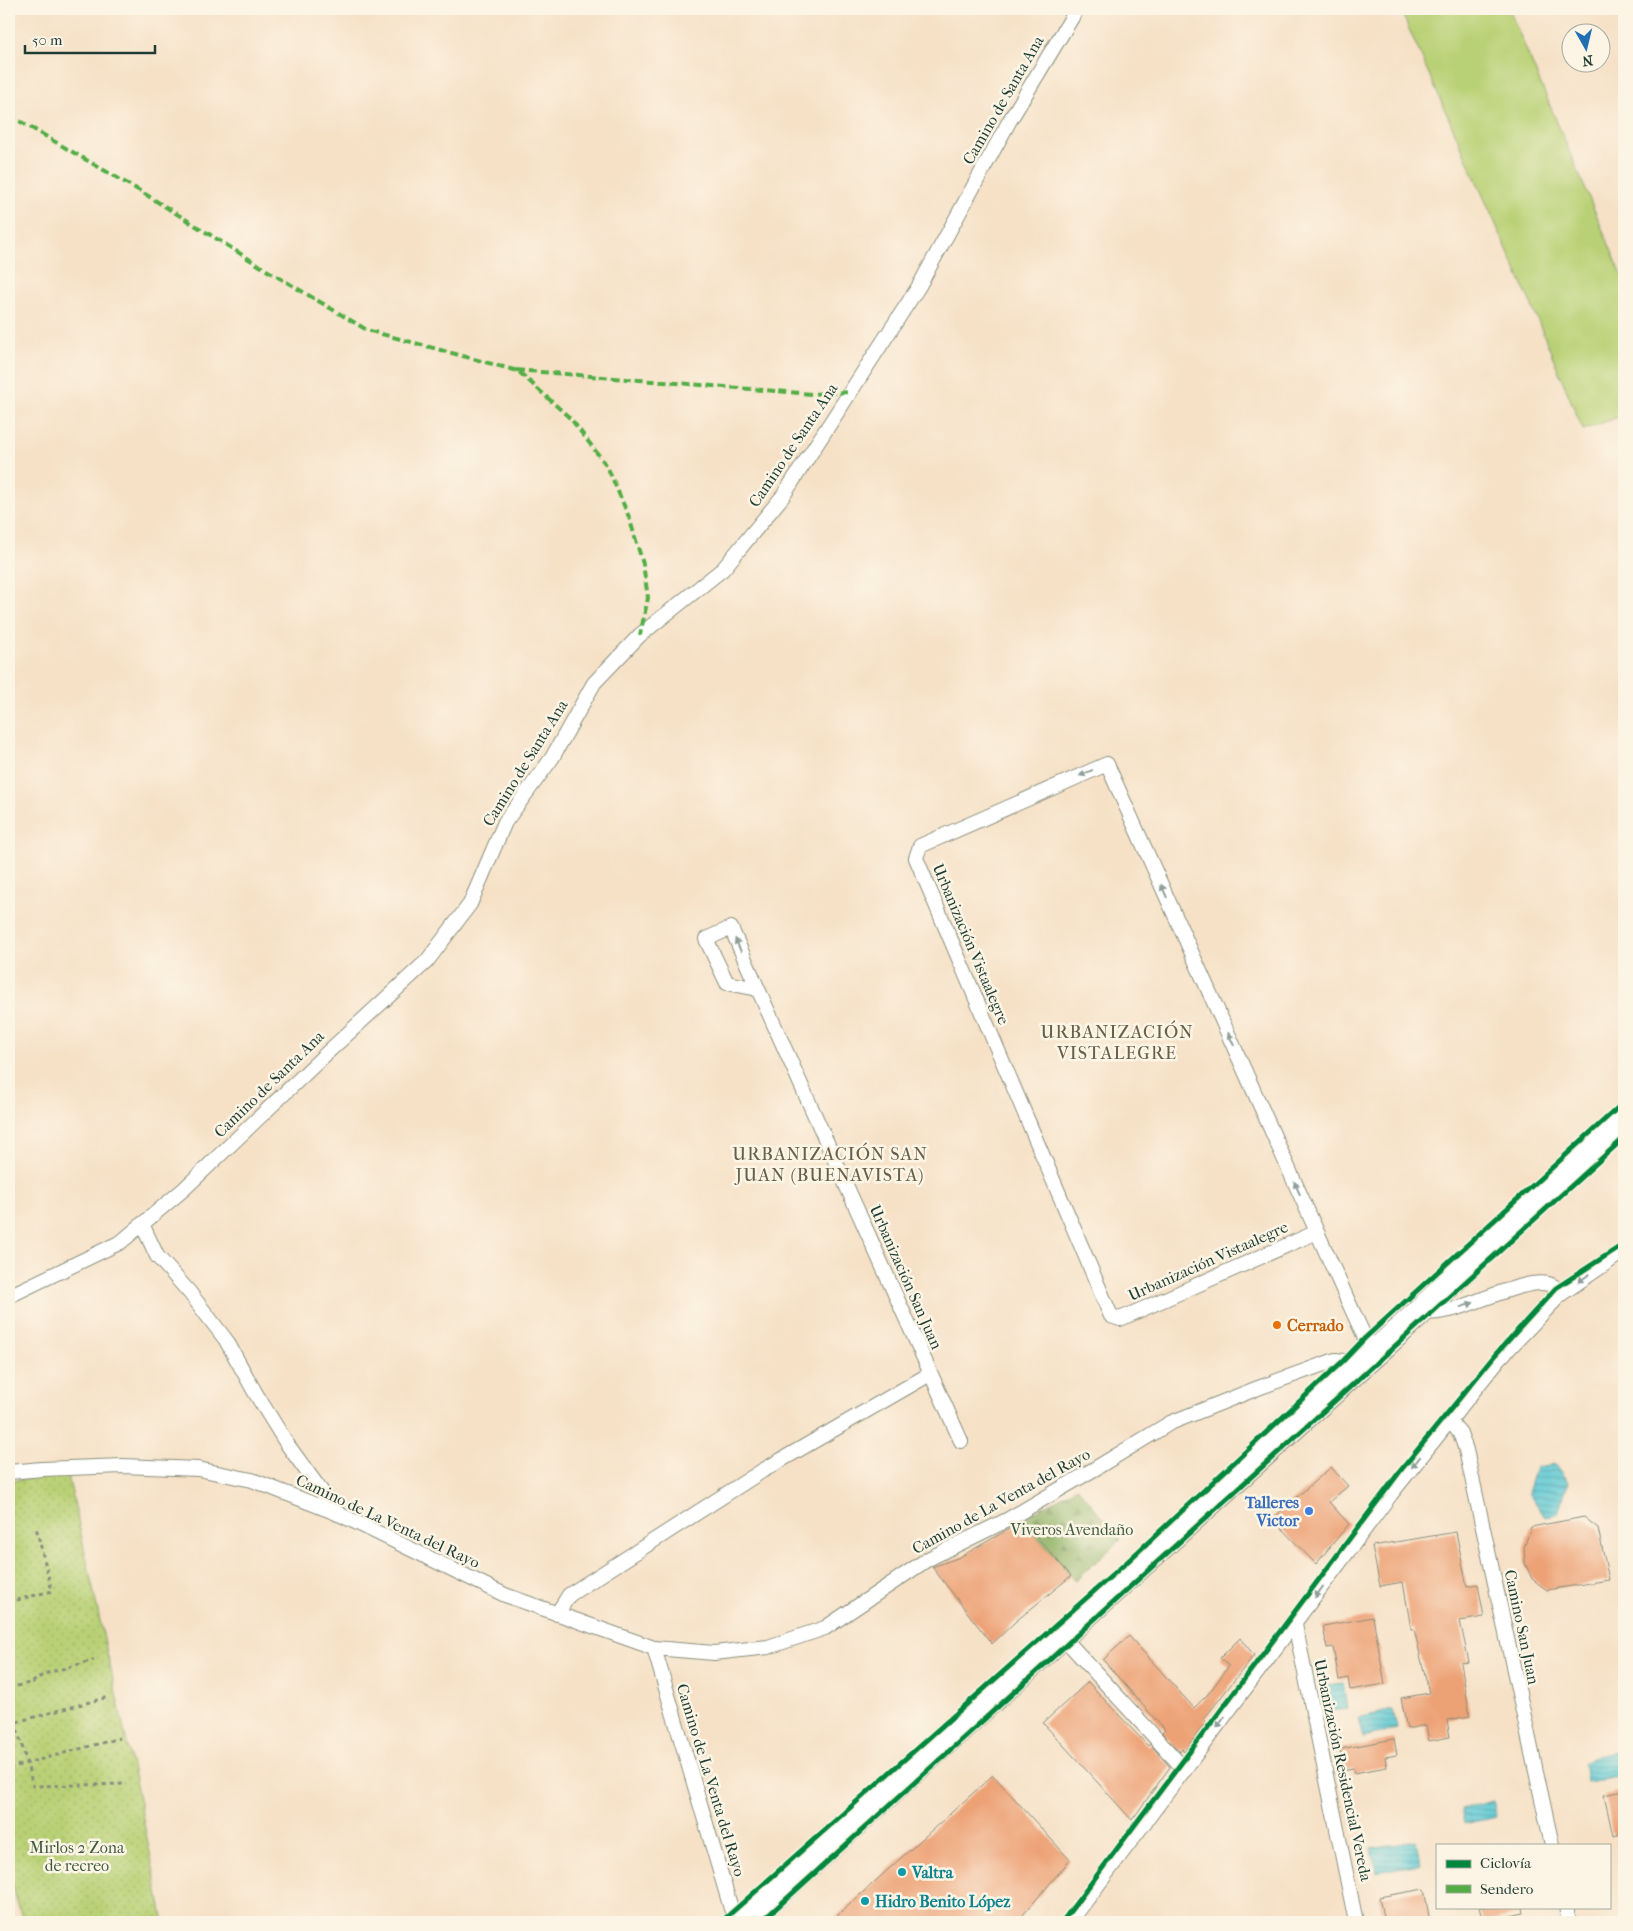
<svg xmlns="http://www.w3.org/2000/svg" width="1633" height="1931" font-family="'IM FELL French Canon',serif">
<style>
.grass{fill:#b9d176;stroke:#6c8755}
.forest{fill:url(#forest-firs);stroke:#58784e}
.park{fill:url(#park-dots);stroke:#6c8755}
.water{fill:url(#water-rules);stroke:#3e8384}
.building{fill:#eda276}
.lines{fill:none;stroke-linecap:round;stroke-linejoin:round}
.street-casing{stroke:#8a8f7e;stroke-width:16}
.highway-casing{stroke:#8a8f7e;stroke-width:28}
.path{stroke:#8a8f7e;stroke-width:3;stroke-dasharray:4 4;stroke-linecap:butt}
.street{stroke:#fff;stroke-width:14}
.highway{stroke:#fff;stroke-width:26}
.quiet{stroke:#52ad45;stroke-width:4;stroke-dasharray:8 4;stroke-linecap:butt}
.cycleway-casing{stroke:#fcf5e5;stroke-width:8}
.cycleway{stroke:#00873e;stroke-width:5}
.oneway{fill:#8f9e9a}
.food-dot{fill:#e8710a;stroke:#fcf5e5;stroke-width:2}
.shop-dot{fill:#3f7fe0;stroke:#fcf5e5;stroke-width:2}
.culture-dot{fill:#0f9aa8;stroke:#fcf5e5;stroke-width:2}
.labels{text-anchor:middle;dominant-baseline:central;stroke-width:5;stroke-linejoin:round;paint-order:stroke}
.street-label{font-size:16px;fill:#1f3d34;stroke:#fcf5e5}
.food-label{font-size:16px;font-weight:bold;fill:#c56008;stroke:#fcf5e5;text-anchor:start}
.shop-label{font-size:16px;font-weight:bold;fill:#366cbe;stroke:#fcf5e5;text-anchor:end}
.park-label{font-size:16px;fill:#3e5b41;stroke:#fcf5e5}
.culture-label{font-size:16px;font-weight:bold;fill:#0d838f;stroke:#fcf5e5;text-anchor:start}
.neighbourhood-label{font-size:18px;letter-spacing:1px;fill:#67604b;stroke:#fcf5e5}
</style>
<defs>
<pattern id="forest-firs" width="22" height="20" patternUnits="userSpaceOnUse" patternTransform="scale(1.25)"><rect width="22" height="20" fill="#92b367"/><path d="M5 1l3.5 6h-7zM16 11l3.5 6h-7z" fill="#779356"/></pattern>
<pattern id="park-dots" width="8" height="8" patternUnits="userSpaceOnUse" patternTransform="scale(1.25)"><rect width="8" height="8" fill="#b9d176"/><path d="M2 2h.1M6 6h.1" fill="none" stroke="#9fb467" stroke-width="1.8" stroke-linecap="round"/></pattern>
<pattern id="water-rules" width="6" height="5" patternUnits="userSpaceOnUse" patternTransform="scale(1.25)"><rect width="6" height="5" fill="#5dc9d4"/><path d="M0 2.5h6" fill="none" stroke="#4ca4ad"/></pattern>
</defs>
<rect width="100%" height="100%" fill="#fcf5e5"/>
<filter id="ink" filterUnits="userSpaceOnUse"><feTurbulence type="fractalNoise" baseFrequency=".02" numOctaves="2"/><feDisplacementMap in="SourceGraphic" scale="10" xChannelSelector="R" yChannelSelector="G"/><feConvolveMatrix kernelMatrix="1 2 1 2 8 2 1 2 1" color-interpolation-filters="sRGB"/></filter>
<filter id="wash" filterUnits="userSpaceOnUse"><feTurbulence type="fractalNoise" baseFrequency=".0096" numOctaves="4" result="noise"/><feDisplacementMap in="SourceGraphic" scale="20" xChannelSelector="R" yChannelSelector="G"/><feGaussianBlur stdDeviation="1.12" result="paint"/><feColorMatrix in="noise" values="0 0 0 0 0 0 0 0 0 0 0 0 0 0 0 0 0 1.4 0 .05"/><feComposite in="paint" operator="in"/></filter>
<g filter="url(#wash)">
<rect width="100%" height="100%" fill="#f6e1c7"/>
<!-- grass -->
<polygon class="grass" points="1400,9 1509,9 1624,280 1624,415 1583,430 1529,299"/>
<!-- forest -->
<polygon class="forest" points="1077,1487 1121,1539 1075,1581 1022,1519"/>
<!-- park -->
<polygon class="park" points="68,1475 137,1789 164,1922 23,1922 9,1873 9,1481"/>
<!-- water -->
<g class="water">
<polygon points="1554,1464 1568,1483 1558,1513 1545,1516 1528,1493 1536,1467"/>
<polygon points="1343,1683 1347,1709 1331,1711 1327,1685"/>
<polygon points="1393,1710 1397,1729 1363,1737 1358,1718"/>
<polygon points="1622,1751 1624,1776 1587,1782 1584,1763 1595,1756"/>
<polygon points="1493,1801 1497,1817 1464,1824 1461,1809"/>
<polygon points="1416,1840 1420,1864 1376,1872 1372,1848"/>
</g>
<g id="blocks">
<!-- building -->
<g class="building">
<polygon points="1331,1467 1348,1486 1329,1502 1349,1524 1316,1564 1272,1519"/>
<polygon points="1584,1517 1598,1528 1609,1580 1547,1590 1532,1579 1525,1563 1524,1548 1531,1527"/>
<polygon points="1023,1521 1071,1576 1016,1621 992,1644 932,1567 960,1557"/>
<polygon points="1456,1532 1467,1586 1478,1584 1484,1617 1460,1621 1469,1662 1461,1663 1470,1716 1447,1720 1450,1737 1429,1741 1426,1725 1407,1729 1401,1698 1429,1693 1414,1629 1411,1629 1403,1582 1380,1586 1372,1546"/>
<polygon points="1373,1617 1385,1684 1350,1690 1348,1678 1339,1680 1333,1647 1327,1648 1323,1626"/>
<polygon points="1129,1636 1194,1708 1208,1694 1229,1666 1220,1658 1240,1638 1254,1655 1204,1719 1206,1722 1184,1752 1182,1749 1180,1752 1162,1733 1165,1730 1103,1660"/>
<polygon points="1088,1682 1148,1746 1150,1744 1170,1767 1132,1820 1043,1723"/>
<polygon points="1394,1739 1397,1755 1385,1757 1387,1767 1354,1773 1353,1768 1343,1770 1340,1749"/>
<polygon points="993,1775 1070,1860 1017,1922 830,1922"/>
<polygon points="1624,1791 1624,1833 1613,1836 1604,1795"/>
<polygon points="1424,1889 1430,1922 1384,1922 1379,1897"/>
<polygon points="1479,1907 1523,1907 1524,1913 1483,1922"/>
</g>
</g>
</g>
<g filter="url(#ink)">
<use href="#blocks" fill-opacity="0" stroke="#8a8f7e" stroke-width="1"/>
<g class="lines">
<!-- street casing -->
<g class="street-casing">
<g id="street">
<polyline points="758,989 727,983 706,939 731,928 758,989 961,1441"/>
<polyline points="142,1224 157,1256 190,1293 226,1340 256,1394 287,1444 338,1514"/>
<polyline points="1317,1232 1120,1319 1111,1316 916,858 920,846 1107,764 1348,1301 1365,1338 1377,1351"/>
<polyline points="9,1296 121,1242 184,1189 330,1050 427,961 470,904 505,822 552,758 594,683 640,635 723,569 783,496 919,286 1010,120 1077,9"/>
<path d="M1420,1313C1431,1313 1443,1312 1454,1309C1475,1304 1535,1274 1553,1286C1556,1287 1559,1292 1561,1294"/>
<polyline points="1449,1420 1460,1433 1466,1450 1552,1845"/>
<polyline points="9,1472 42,1469 123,1466 198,1469 252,1480 339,1514 505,1595 654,1648 735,1922"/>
<polyline points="557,1614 569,1595 762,1471 930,1374"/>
<polyline points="1295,1624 1356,1922"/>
<polyline points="1062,1636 1185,1770"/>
<polyline points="654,1648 714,1653 768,1647 825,1628 928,1559 1007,1520 1096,1468 1170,1423 1258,1388 1335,1360 1363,1363"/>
<polyline points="1566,1907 1569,1922"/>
<polyline points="1070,1922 1391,1494 1499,1359 1561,1294 1624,1251"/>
</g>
</g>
<!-- highway casing -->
<g class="highway-casing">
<polyline id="highway" points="746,1922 1419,1313 1517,1219 1624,1123"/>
</g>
<!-- path -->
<g class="path">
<polyline points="9,1584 11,1595 9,1603"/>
<polyline points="9,1602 52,1591 36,1527"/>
<polyline points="9,1688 33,1682 44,1674 94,1660"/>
<polyline points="9,1699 33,1786 126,1784"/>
<polyline points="9,1724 108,1697"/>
<polyline points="9,1768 120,1738"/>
</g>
<!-- street -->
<use href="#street" class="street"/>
<!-- highway -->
<use href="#highway" class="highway"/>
<!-- quiet -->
<g class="quiet">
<polyline points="9,115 145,194 268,271 367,330 518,371 571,419 607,466 629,517 643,564 648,598 640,635"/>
<polyline points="516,370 812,394 850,392"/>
</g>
<!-- cycleway casing -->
<g class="cycleway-casing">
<g id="cycleway">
<polyline points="721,1922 1127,1562 1343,1361 1365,1338 1624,1102"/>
<polyline points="761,1922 1624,1138"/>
<polyline points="1062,1922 1401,1470 1495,1355 1556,1288 1624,1244"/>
</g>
</g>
<!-- cycleway -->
<use href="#cycleway" class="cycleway"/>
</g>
<!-- one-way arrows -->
<defs><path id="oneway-solid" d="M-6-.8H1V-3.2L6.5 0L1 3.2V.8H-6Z" transform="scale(1.25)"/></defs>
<g class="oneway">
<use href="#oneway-solid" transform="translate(1086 773) rotate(156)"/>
<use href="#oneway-solid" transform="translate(1164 891) rotate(-114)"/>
<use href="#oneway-solid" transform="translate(738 945) rotate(-114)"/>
<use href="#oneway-solid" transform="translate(1231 1039) rotate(-114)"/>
<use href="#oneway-solid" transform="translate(1297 1188) rotate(-114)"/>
<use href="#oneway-solid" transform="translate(1584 1278) rotate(145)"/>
<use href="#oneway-solid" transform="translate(1467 1305) rotate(-19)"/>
<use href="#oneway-solid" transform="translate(1416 1462) rotate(128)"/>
<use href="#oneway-solid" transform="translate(1319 1592) rotate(126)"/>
<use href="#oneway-solid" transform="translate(1221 1722) rotate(127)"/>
</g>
</g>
<!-- markers -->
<circle class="food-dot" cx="1277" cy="1325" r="5"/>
<circle class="shop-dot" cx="1309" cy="1511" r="5"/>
<g class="culture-dot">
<circle cx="902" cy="1872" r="5"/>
<circle cx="865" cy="1901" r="5"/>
</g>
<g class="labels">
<!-- street labels -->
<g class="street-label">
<text transform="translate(1003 100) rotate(-60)">Camino de Santa Ana</text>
<text transform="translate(793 445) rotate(-56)">Camino de Santa Ana</text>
<text transform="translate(525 763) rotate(-58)">Camino de Santa Ana</text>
<text transform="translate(971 944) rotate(67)">Urbanización Vistaalegre</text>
<text transform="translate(269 1084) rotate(-44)">Camino de Santa Ana</text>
<text transform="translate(1208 1261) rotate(-24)">Urbanización Vistaalegre</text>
<text transform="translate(906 1277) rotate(66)">Urbanización San Juan</text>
<text transform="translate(1001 1501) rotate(-29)">Camino de La Venta del Rayo</text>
<text transform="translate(388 1521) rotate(25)">Camino de La Venta del Rayo</text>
<text transform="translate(1522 1627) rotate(78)">Camino San Juan</text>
<text transform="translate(1343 1770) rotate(78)">Urbanización Residencial Vereda</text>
<text transform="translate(711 1780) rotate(73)">Camino de La Venta del Rayo</text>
</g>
<!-- food labels -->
<g class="food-label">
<text x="1287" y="1325">Cerrado</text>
</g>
<!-- shop labels -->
<g class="shop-label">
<text x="1299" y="1502">Talleres<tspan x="1299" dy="18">Victor</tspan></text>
</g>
<!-- park labels -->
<g class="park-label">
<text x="1072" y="1529">Viveros Avendaño</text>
<text x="77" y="1847">Mirlos 2 Zona<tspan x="77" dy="18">de recreo</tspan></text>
</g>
<!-- culture labels -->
<g class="culture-label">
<text x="912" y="1872">Valtra</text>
<text x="875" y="1901">Hidro Benito López</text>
</g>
<!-- neighbourhood labels -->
<g class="neighbourhood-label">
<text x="1117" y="1032">URBANIZACIÓN<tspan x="1117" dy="21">VISTALEGRE</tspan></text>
<text x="830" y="1154">URBANIZACIÓN SAN<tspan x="830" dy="21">JUAN (BUENAVISTA)</tspan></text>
</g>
</g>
<!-- margin -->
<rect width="1633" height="1931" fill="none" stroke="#fcf5e5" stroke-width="30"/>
<!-- legend -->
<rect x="1436" y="1844" width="175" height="65" fill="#fcf5e5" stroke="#a4ab9e"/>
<rect x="1446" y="1860" width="25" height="8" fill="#00873e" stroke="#a4ab9e"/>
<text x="1480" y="1868" font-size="15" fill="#1f3d34">Ciclovía</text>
<rect x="1446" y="1885" width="25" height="8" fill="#52ad45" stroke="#a4ab9e"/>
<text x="1480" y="1894" font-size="15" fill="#1f3d34">Sendero</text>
<!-- north arrow -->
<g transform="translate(1586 48) rotate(172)"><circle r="24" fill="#fcf5e5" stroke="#a4ab9e"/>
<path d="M0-4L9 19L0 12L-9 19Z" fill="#1f6fb2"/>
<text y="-8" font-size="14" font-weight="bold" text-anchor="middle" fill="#1f3d34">N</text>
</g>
<!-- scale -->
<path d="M25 45v8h130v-8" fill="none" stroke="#1f3d34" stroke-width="2.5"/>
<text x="32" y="45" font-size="15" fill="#1f3d34" stroke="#fcf5e5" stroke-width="4" paint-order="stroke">50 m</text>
</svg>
